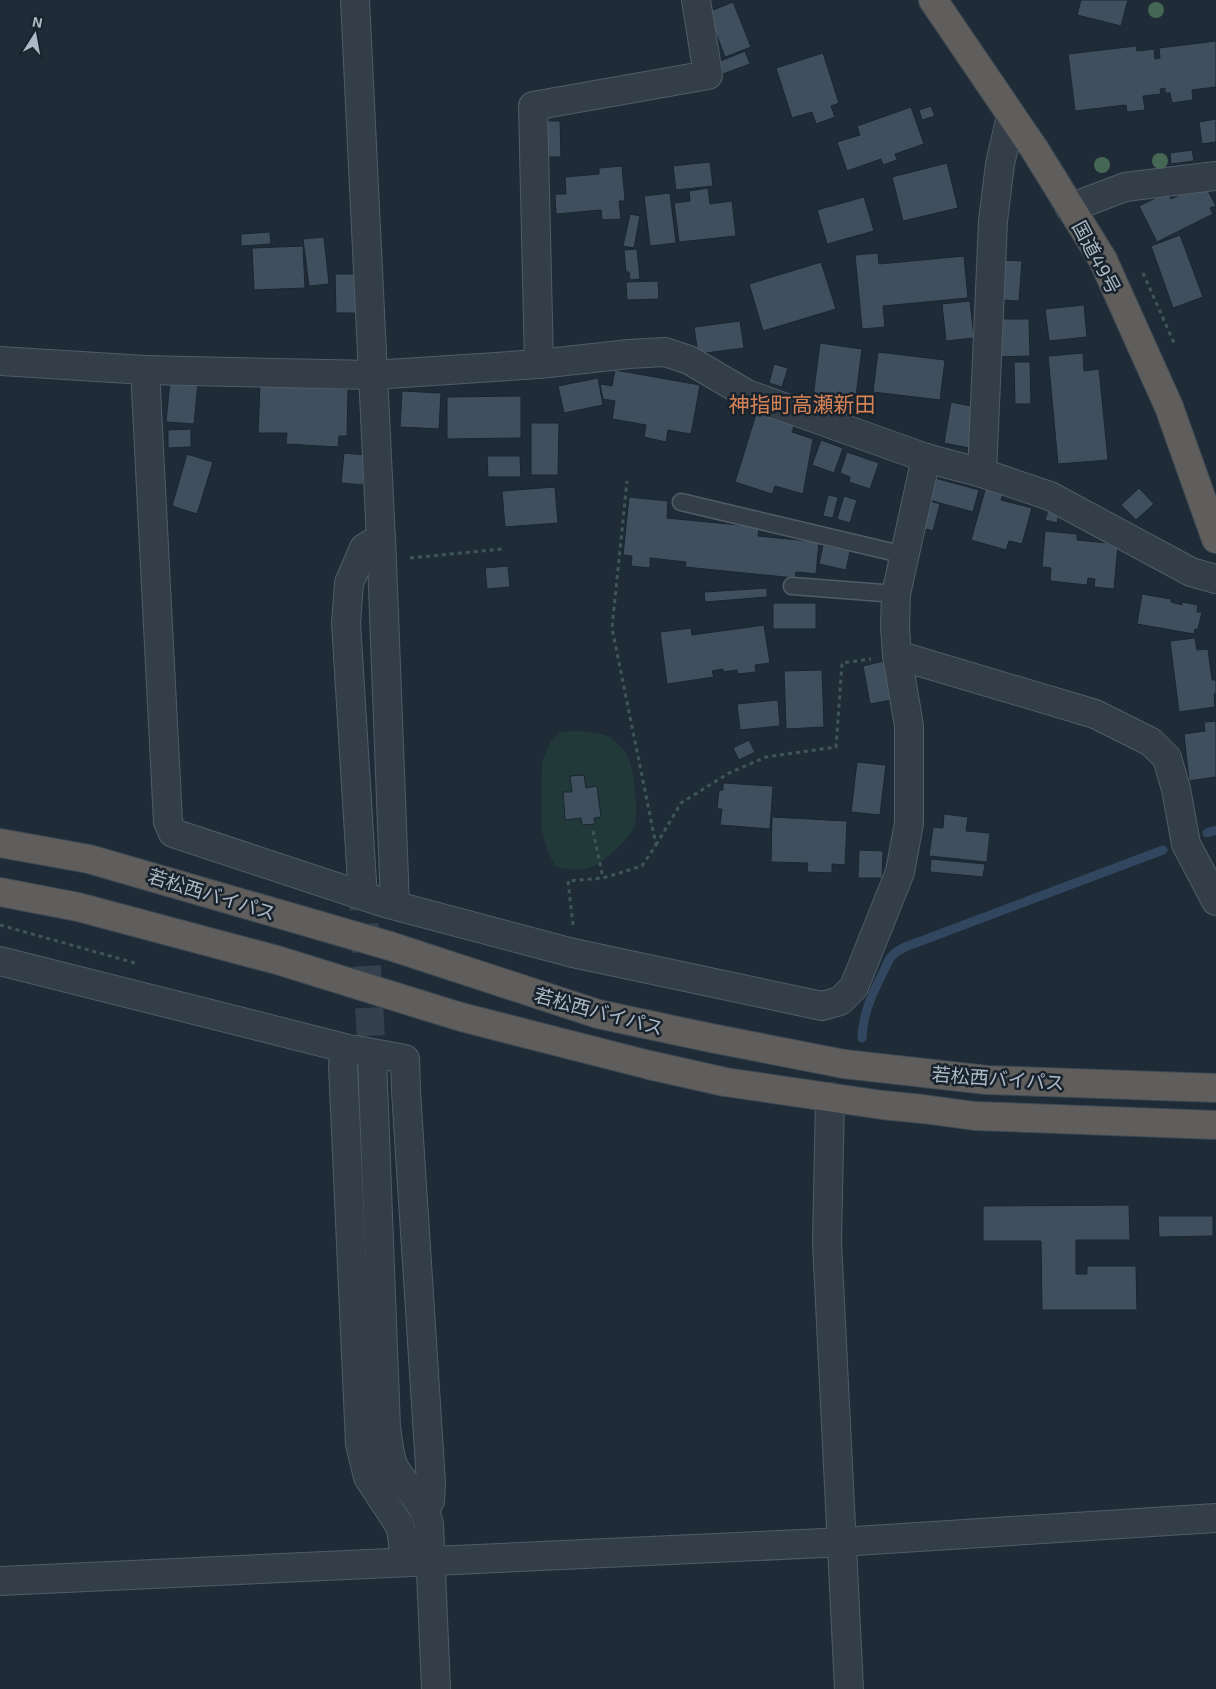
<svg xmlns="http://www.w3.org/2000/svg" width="1216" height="1689" font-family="'Exo 2','Noto Sans JP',sans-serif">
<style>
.green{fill:#213939}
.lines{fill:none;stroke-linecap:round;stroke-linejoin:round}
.stream{stroke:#30475f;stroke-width:9}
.building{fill:#404f5e;stroke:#1a252f}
.minor-tunnel{stroke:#34414d;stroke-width:28;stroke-dasharray:28 14;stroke-linecap:butt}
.service-casing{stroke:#505c67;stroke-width:19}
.minor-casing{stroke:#505c67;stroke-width:30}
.tertiary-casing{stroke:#505c67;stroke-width:30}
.trunk-casing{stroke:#3d4953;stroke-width:30}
.path{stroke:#3f5657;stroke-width:3;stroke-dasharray:4 4;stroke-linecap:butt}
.service{stroke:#333e49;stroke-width:16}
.minor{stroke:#333e49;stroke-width:28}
.tertiary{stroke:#333e49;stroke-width:28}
.trunk{stroke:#605e5c;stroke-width:28}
.tree{fill:#456754}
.labels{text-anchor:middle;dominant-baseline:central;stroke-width:5;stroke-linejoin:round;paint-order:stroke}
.street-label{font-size:19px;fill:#adb9c6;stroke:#18232d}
.quarter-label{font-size:21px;fill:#d88356;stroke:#18232d}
</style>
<rect width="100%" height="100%" fill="#1f2c38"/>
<!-- green -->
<path class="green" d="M575,731C585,732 601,732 609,737C614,740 623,748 626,753C634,764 638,810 635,824C633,837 599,867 586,869C576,871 565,869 556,867L548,852L541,826L542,763L550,742L561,732Z"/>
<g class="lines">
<!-- stream -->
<g class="stream">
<polyline points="1207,833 1216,830"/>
<path d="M862,1038C863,1007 877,986 890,958L896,952L905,947L1163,850"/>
</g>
</g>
<!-- building -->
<g class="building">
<polygon points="1081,0 1128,0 1121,26 1077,15"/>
<polygon points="733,2 751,47 725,57 708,12"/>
<polygon points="1216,41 1216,87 1192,90 1193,100 1172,103 1170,93 1165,93 1165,88 1160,89 1161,94 1143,96 1145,110 1127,112 1126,105 1075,111 1068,54 1136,46 1137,51 1154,49 1155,59 1160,58 1159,48"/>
<polygon points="745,51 750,64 723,74 718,62"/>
<polygon points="823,53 839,103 831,106 835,117 816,124 812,112 792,118 776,68"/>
<polygon points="931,106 935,116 922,120 919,110"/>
<polygon points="911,107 924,144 895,154 897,160 883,165 881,159 847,171 837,142 860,135 857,126"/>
<polygon points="1216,119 1216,142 1202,144 1199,122"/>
<polygon points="541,121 560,121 561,157 543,157"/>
<polygon points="1192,150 1194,161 1171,164 1170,153"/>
<polygon points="710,162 713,186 676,190 673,166"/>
<polygon points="947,163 958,208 903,221 892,177"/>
<polygon points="622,166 625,201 619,201 621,219 602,220 601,210 556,214 555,194 566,194 565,177 599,174 599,168"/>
<polygon points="1204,183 1216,206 1210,208 1213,214 1157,242 1139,206 1168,192 1171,199"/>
<polygon points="708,188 710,204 732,201 736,236 679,242 674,203 690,201 689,191"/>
<polygon points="670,193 676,243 650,246 644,196"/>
<polygon points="864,197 874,231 827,244 817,210"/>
<polygon points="630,214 640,216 634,248 623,246"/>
<polygon points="270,232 271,244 241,246 241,234"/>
<polygon points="1180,235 1203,297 1173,308 1151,246"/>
<polygon points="324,237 329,284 309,286 303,239"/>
<polygon points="303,246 305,288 254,290 252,248"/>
<polygon points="637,249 640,279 630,280 629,272 626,272 624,250"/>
<polygon points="878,253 879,264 964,256 968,298 883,306 885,327 862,329 855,255"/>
<polygon points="1003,260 1022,261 1019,301 1001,300"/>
<polygon points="821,262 836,309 763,331 749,284"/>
<polygon points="335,274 357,274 358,313 336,313"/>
<polygon points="658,281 659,299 627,300 626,282"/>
<polygon points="970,301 974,338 946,341 942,304"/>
<polygon points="1084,305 1087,337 1049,341 1045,309"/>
<polygon points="997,319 1029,319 1030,356 997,357"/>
<polygon points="740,321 744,348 698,354 694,327"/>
<polygon points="820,343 862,349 854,411 812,405"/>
<polygon points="878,352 945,360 940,400 873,392"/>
<polygon points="1083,353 1084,371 1099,369 1108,460 1058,464 1048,356"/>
<polygon points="1014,362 1030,362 1031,404 1015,404"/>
<polygon points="774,364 788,368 782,387 769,383"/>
<polygon points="615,370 700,385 691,434 668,430 666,442 644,437 646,425 612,419 615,401 603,399 600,384 612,386"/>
<polygon points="598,378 603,405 564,413 558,386"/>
<polygon points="170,380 198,383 194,424 166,422"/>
<polygon points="260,385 348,389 347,436 339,436 338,447 286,444 287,433 258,433"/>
<polygon points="402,391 441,393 439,429 400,427"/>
<polygon points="521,396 521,438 447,439 447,397"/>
<polygon points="951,402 976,407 969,448 944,443"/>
<polygon points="757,411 795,423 792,432 813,439 803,494 775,486 772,494 735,482"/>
<polygon points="531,423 559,423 558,475 531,475"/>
<polygon points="191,429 191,447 168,448 168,430"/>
<polygon points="821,440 843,448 834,473 812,465"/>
<polygon points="847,452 879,463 870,489 849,482 850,477 840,473"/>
<polygon points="344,453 366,455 363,485 341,483"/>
<polygon points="187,454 213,462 197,514 172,506"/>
<polygon points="487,456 520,456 521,477 488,477"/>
<polygon points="935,478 979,490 973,512 929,500"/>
<polygon points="987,483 1005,488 1001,500 1032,508 1022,544 1009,541 1006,550 971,540"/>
<polygon points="555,487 558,523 505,527 502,491"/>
<polygon points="1139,488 1154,504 1136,520 1121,505"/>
<polygon points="828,495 838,497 833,518 823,516"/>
<polygon points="844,496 857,500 850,523 837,519"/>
<polygon points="629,497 668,501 667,518 759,527 758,536 819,542 816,574 796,572 795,578 685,567 686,562 650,558 650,568 631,566 632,556 623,555"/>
<polygon points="927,500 940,504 933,531 919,527"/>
<polygon points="1048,510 1059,513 1057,523 1045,520"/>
<polygon points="1045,531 1077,534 1077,540 1118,544 1114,589 1094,587 1095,579 1088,578 1087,585 1050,581 1051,568 1042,567"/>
<polygon points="823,545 850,551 846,570 819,564"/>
<polygon points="508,566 510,587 487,589 485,568"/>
<polygon points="767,588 767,597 705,602 704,592"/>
<polygon points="1142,594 1171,599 1171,602 1182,605 1182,602 1198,605 1197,612 1202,612 1198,629 1195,629 1194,634 1137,624"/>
<rect x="773" y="603" width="43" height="26"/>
<polygon points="764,625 770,663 755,665 756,672 738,674 737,670 723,672 723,669 712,671 714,677 667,684 660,632 691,628 692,635"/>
<polygon points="1195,638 1197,650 1208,649 1212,680 1216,680 1216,694 1214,694 1215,707 1179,712 1170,641"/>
<polygon points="884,661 892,700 870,704 863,666"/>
<polygon points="822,670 824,727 786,729 784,671"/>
<polygon points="778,700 780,726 740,730 737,704"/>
<polygon points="1216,721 1216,777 1189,781 1184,734 1205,731 1204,722"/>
<polygon points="749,740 755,752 739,760 733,748"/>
<polygon points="857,762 886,765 880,815 851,812"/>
<polygon points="584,775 586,788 597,786 601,817 594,818 595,824 582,825 581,818 565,820 563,792 572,792 570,776"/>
<polygon points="723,783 773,786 770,829 720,825 722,809 717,809 719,790 723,790"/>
<polygon points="944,814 968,817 966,831 990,833 987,862 929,856 933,827 943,828"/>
<polygon points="772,817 847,821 845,865 832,864 832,873 807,872 808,863 771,862"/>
<polygon points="859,850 883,851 882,878 858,878"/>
<polygon points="931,859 985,864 983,877 930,872"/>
<polygon points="1129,1205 1130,1240 1076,1240 1076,1274 1087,1274 1087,1266 1136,1266 1137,1310 1042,1310 1041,1241 983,1241 983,1206"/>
<polygon points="1158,1216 1213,1216 1213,1236 1159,1237"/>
</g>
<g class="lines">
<!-- minor-tunnel -->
<polyline class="minor-tunnel" points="362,882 372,1056"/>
<!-- service casing -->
<g class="service-casing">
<g id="service">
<polyline points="681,502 905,555"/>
<polyline points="792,586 896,594"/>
</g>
</g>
<!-- minor casing -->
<g class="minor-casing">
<g id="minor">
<polyline points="355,0 382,561 395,905"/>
<polyline points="1070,208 1125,187 1216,176"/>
<polyline points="0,361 145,370 373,375 539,364 629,354 665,352 689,360 747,394 926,458 982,473 1050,496 1191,572 1216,579"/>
<polyline points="539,364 533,106 708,75 696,0"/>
<polyline points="145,370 168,822 173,833 385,903 573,953 822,1006 840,1001 854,987 900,872 909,823 909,726 897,655 895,627 896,594 926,458"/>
<polyline points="982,473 993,221 1000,164 1011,116"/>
<polyline points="897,655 1095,714 1151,742 1167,758 1176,789 1186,844 1216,901"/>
<polyline points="362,882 346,623 349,583 364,548 381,538"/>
<polyline points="0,961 345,1048 343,1065 360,1444 368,1477 400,1526 402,1535 405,1562"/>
<polyline points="356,1050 405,1059 406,1091 431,1483 430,1501 425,1510"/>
<path d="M372,1056L386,1428C388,1440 389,1456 394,1467C405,1486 424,1502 429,1524L436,1689"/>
<polyline points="0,1581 824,1543 1216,1518"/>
</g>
</g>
<!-- tertiary casing -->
<g class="tertiary-casing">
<polyline id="tertiary" points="830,1097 827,1242 849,1689"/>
</g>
<!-- trunk casing -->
<g class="trunk-casing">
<g id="trunk">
<polyline points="933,0 1035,150 1103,260 1169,407 1216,539"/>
<polyline points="0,843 89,859 390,946 598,1014 711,1038 844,1064 987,1080 1216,1088"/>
<polyline points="0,892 78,907 277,960 461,1017 649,1065 725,1082 882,1105 923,1109 975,1116 1216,1125"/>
</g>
</g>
<!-- path -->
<g class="path">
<polyline points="1143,273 1174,343"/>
<polyline points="410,558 502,549"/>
<polyline points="593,831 603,878"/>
<polyline points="656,845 681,803 729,773 766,757 836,747 842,663 871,659"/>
<polyline points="0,925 135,963"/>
<polyline points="573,925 568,881 603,878 642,866 656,845 612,628 627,481"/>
</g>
<!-- service -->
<use href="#service" class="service"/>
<!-- minor -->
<use href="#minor" class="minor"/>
<!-- tertiary -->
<use href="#tertiary" class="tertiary"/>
<!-- trunk -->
<use href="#trunk" class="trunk"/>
</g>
<!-- trees -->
<g class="tree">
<circle cx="1156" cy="10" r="8"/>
<circle cx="1160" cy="161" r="8"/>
<circle cx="1102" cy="165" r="8"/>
</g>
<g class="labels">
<!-- street labels -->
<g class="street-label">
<text transform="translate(1097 257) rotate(62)">国道49号</text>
<text transform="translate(212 894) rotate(17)">若松西バイパス</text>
<text transform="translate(599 1011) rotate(15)">若松西バイパス</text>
<text transform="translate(998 1078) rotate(4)">若松西バイパス</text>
</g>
<!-- quarter labels -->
<g class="quarter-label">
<text x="802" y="403">神指町高瀬新田</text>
</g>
</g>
<!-- north arrow -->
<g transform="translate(35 35) rotate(11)" stroke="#18232d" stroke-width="4" paint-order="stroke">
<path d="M0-4L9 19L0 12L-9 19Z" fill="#adb9c6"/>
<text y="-8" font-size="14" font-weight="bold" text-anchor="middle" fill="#adb9c6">N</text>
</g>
</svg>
